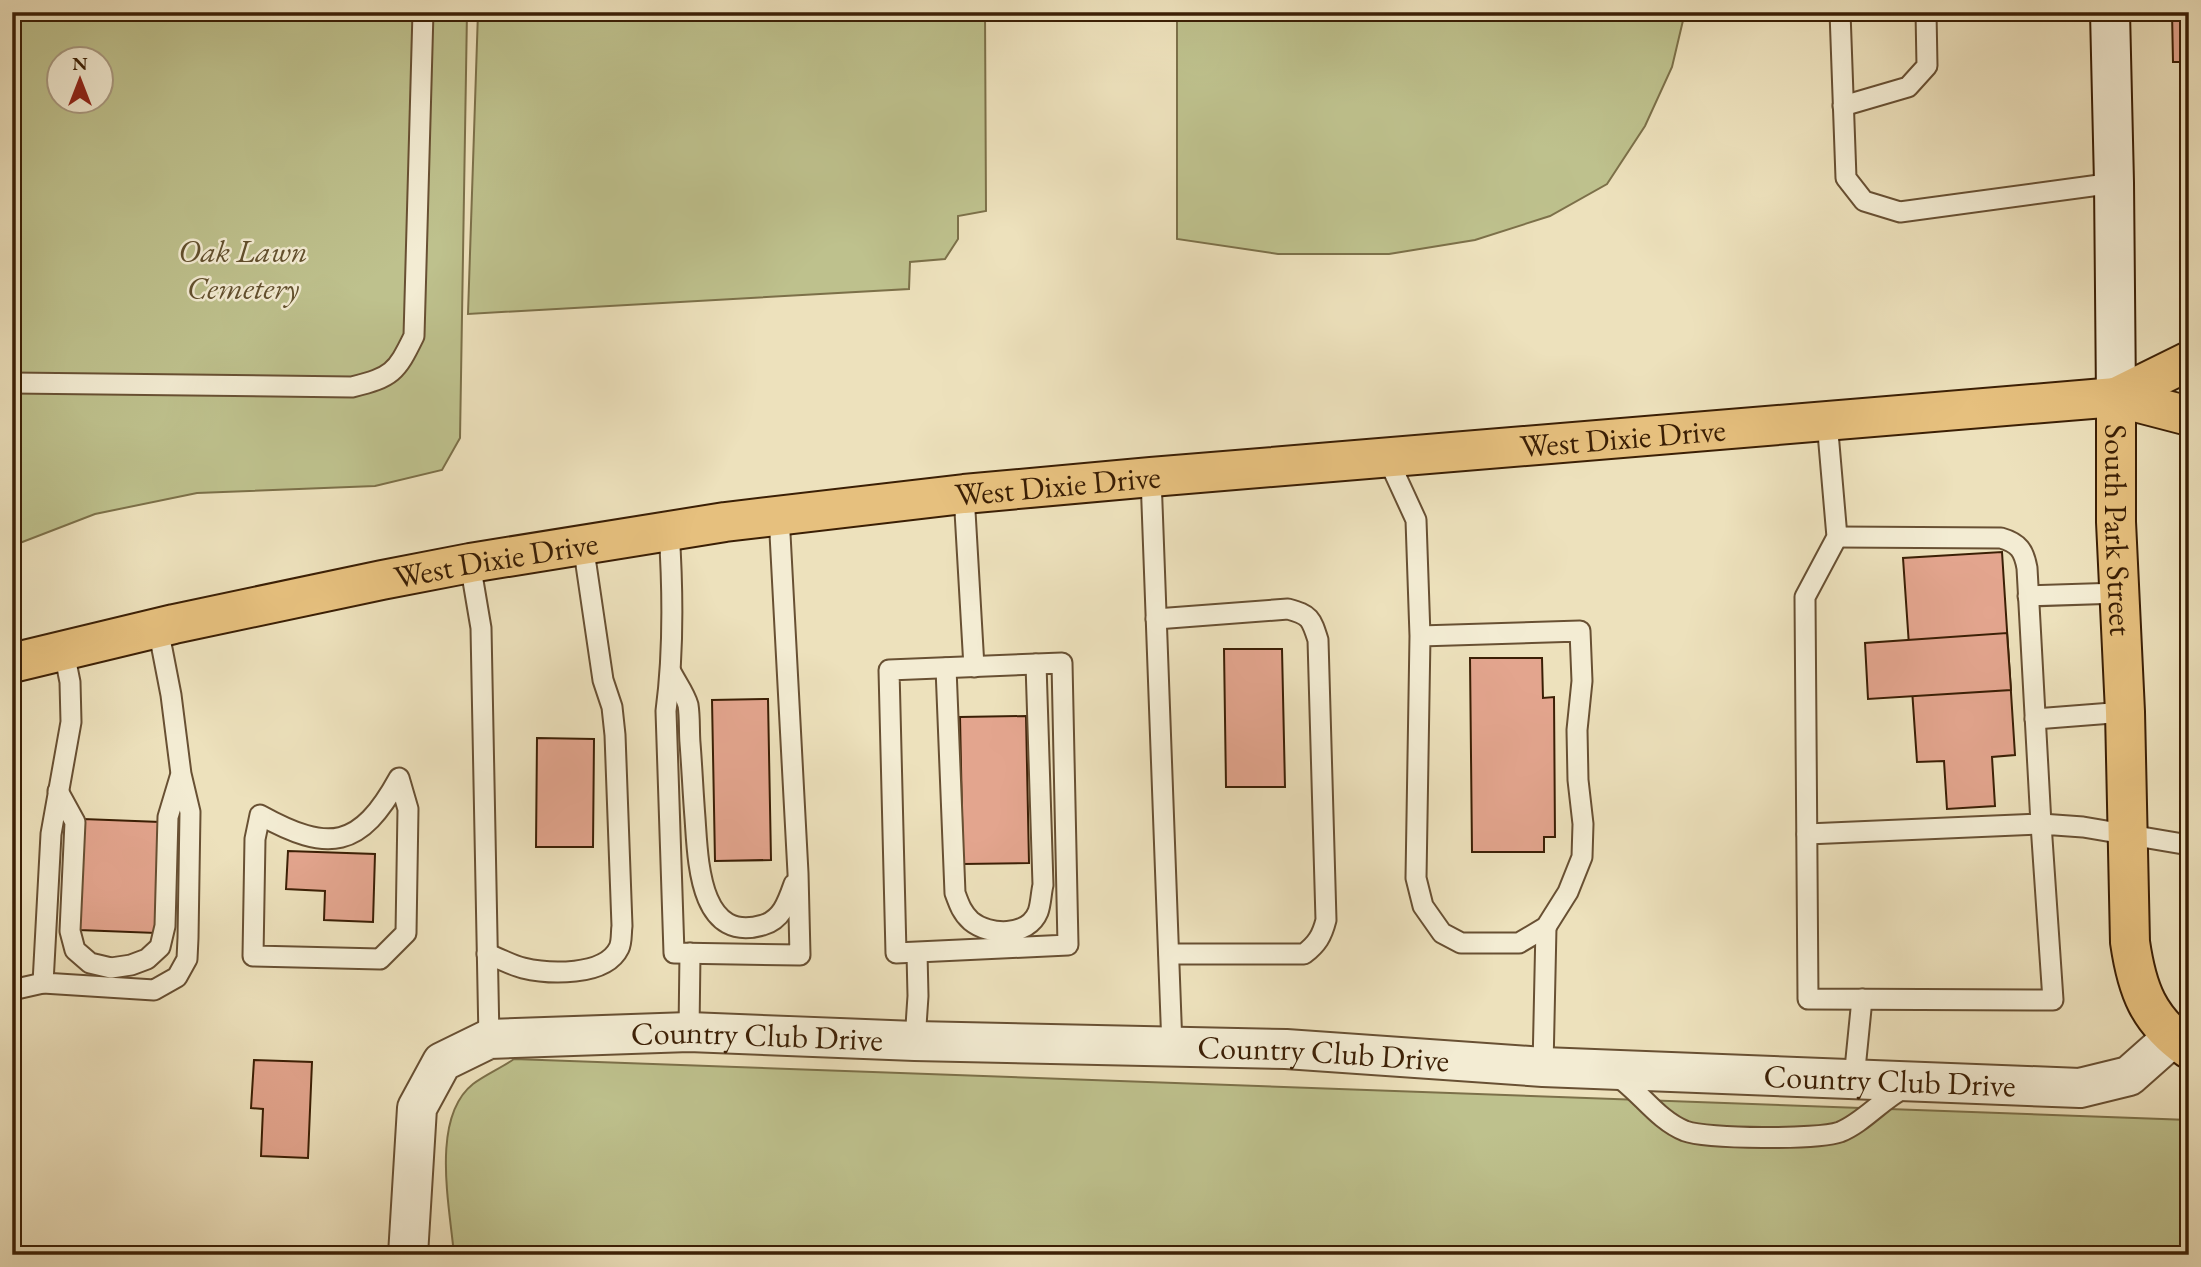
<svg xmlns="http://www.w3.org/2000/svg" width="2201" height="1267" font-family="'EB Garamond',serif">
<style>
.green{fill:#bec18d;stroke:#7c7049;stroke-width:2;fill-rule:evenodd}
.building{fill:#e3a58e;stroke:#3b1f05;stroke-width:2}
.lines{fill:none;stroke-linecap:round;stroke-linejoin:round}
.service-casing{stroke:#685033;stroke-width:23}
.minor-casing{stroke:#685033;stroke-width:42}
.secondary-casing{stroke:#3b1f05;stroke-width:42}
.primary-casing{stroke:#3b1f05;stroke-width:42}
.service{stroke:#f3ecd3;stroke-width:19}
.minor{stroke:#f3ecd3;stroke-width:38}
.secondary{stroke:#f3ecd3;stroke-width:38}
.primary{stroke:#e6c07e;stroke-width:38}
.labels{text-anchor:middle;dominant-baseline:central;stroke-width:5;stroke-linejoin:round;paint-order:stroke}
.park-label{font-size:32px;font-style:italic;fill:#62502e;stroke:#f3ecd3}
.street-label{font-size:32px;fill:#3b1f05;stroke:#f3ecd3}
</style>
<rect width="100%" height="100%" fill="#ede1bc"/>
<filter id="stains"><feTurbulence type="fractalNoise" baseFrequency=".00286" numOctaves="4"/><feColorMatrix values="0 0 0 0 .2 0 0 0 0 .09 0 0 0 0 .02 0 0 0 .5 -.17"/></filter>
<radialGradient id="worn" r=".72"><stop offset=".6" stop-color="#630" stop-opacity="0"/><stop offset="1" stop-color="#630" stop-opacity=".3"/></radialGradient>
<!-- green -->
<g class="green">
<path d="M12,12H467L460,438L442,470L375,486L197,493L95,514L12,546ZM60,60H102V102H60Z"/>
<polygon points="478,12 985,12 986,211 958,216 958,239 945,259 910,262 909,289 468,314"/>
<polygon points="1177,12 1685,12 1672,67 1645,126 1607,184 1550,216 1475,240 1389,254 1278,254 1177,239"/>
<path d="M514,1059L2189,1120V1255H454C450,1207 430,1118 473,1084C485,1075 501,1068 514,1059Z"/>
</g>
<!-- building -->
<g class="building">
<polygon points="2172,12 2189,12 2189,62 2173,62"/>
<polygon points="2002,552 2015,755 1992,757 1995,806 1947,809 1944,761 1917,762 1903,558"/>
<polygon points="2007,633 2011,690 1868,699 1865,643"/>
<polygon points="1224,649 1282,649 1285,787 1226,787"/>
<polygon points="1470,658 1542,658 1543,698 1554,697 1555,837 1544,837 1544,852 1472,852"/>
<polygon points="768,699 771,860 715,861 712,700"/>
<polygon points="1026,716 1029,863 963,864 960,717"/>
<polygon points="537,738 594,739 593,847 536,847"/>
<polygon points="83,819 160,822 156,933 79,930"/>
<polygon points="288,851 375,854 373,922 324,920 325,891 286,889"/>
<polygon points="254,1060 312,1062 308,1158 261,1156 263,1109 251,1108"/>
</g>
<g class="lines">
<!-- service casing -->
<g class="service-casing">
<g id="service">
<polyline points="1840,12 1846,178 1864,201 1900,212 2114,183"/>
<polyline points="1843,106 1908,87 1927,66 1926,12"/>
<path d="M12,383L352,387C392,377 396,373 414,336L423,12"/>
<polyline points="1827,421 1837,537 1805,597 1808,999 2053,1000 2041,824 2083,827 2189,845"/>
<polyline points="1387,457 1416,520 1420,636 1416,878 1423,906 1442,933 1461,943 1519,943 1546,927 1568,892 1582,857 1583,824 1578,780 1577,730 1582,681 1580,631 1420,636"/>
<polyline points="1151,477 1172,1047"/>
<polyline points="964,494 974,667"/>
<path d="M669,530C673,591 674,651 666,711L674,953L800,955L798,873L779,515"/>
<polyline points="470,563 481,628 489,1039"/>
<polyline points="2028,596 2120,593"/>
<path d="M1156,619L1288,609C1310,615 1311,618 1318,640L1326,920C1322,936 1317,944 1304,954H1169"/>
<polyline points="64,652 70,682 71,722 51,834 43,983 154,990 177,977 187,959 188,938 190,812 181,774 171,695 158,628"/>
<polygon points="1062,663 1068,945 896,953 889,670"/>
<path d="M946,668L955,893C959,904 962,913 971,921C989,936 1028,937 1038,912C1041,904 1041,893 1043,885L1036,664"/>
<path d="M671,672C676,682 685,694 688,705C690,717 689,731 690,743C692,768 693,793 695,818C698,860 699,944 763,925C782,920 788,901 794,884"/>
<polyline points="2035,719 2125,712"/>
<path d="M399,778L408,809L406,933L380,959L253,956L255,839L260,815C329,853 360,849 399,778Z"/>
<polyline points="58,791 75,822 70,931 75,950 90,963 111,968 131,965 147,959 160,947 165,926 168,817 180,777"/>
<path d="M1807,834L2041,824L2027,568C2024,551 2019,543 2001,538L1837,537"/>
<path d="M487,954C499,958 511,965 523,968C548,974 605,977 619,948C622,942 621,932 622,926L615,735L612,707L603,680L583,544"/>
<polyline points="12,990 43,983"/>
<polyline points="689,1032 690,953"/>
<polyline points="915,1041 918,996 917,953"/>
<polyline points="1543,1067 1546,927"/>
<path d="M1614,1074C1639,1090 1657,1120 1685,1131C1707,1139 1818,1140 1840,1132C1863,1123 1882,1099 1906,1087"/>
<polyline points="1854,1079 1862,999"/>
</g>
</g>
<!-- minor casing -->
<g class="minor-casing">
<g id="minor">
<path id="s1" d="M408,1255L417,1108L442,1062L489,1039L689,1032L915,1041L1286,1049L1543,1067L2080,1088L2129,1076L2173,1037"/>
</g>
</g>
<!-- secondary casing -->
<g class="secondary-casing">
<polyline id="secondary" points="2110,12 2114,183 2116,397"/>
</g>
<!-- primary casing -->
<g class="primary-casing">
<g id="primary">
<path id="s2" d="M2116,397V522L2125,712L2130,942C2137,990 2148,1020 2189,1049"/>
<polyline points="2116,397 2189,361"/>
<path id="s3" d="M12,663L174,624L382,580L470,563L725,522L964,494L1151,477L2116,397L2189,416"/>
</g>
</g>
<!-- service -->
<use href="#service" class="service"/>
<!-- minor -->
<use href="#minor" class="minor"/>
<!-- secondary -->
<use href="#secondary" class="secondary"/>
<!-- primary -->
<use href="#primary" class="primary"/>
</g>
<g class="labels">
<!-- park labels -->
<g class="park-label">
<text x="243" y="251">Oak Lawn<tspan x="243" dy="37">Cemetery</tspan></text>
</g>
<!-- street labels -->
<g class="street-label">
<text stroke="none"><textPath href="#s3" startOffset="1629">West Dixie Drive</textPath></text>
<text stroke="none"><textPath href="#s3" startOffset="1062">West Dixie Drive</textPath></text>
<text stroke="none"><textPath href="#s2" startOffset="133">South Park Street</textPath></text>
<text stroke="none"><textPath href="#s3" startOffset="495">West Dixie Drive</textPath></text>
<text stroke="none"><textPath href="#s1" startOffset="520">Country Club Drive</textPath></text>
<text stroke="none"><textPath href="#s1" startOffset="1087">Country Club Drive</textPath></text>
<text stroke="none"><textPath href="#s1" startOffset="1654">Country Club Drive</textPath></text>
</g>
</g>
<!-- margin -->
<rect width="2201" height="1267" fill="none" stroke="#ede1bc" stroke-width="42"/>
<rect x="14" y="14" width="2173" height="1239" fill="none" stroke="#3b1f05" stroke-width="3.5"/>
<rect x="21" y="21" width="2159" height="1225" fill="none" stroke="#3b1f05" stroke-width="2"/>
<!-- north arrow -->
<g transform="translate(80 80)"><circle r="33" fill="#f3ecd3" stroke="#a99a81" stroke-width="2"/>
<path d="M0-5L12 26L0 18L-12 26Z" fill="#8f2418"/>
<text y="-10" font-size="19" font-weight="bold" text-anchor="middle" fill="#3b1f05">N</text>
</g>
<rect width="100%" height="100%" filter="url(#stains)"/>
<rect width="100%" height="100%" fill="url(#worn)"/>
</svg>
